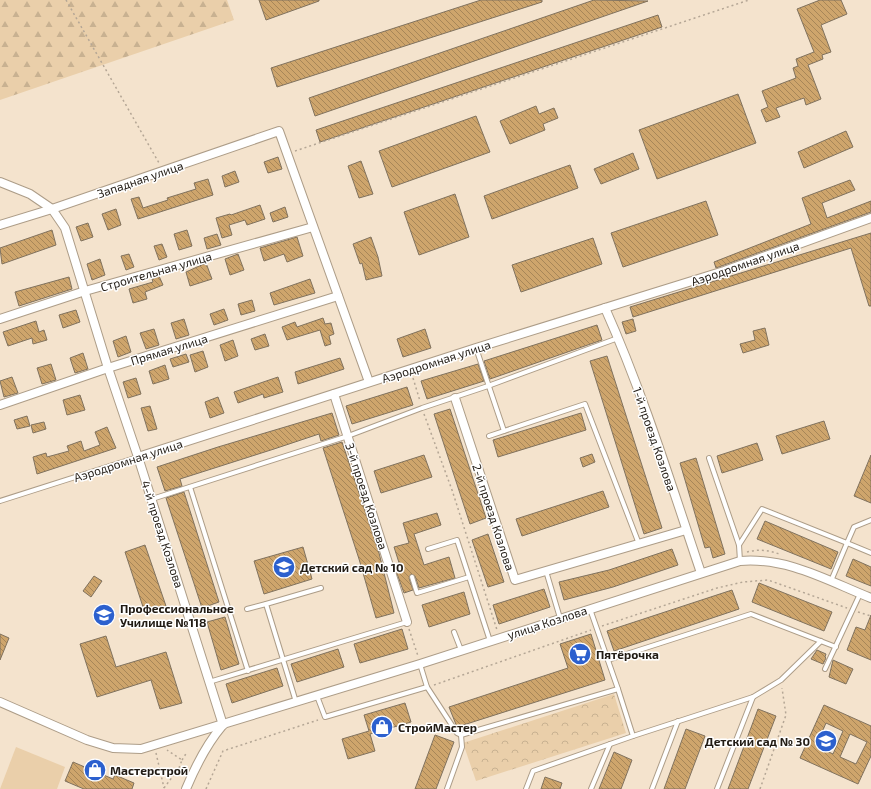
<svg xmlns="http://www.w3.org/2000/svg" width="871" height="789" font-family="'Exo 2',sans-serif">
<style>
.green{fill:#eacfaa}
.forest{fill:url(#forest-firs)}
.park{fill:url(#park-crowns)}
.building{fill:url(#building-back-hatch);stroke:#80725e;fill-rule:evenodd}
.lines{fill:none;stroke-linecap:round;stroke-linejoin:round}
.service-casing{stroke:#ad9d88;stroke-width:6}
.minor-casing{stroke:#ad9d88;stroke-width:10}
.path{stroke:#b4a695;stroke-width:1.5;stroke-dasharray:2 3;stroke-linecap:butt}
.service{stroke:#fff;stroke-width:4}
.minor{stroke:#fff;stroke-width:8}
.labels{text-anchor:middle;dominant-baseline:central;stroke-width:3;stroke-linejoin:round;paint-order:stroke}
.street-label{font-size:12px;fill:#211b14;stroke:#fff}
.poi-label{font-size:12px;font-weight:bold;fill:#211b14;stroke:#fff;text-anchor:start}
</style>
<defs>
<pattern id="forest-firs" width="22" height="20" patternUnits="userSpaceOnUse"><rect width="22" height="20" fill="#eacfaa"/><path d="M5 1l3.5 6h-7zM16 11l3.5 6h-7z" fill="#c8b191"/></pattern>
<pattern id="park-crowns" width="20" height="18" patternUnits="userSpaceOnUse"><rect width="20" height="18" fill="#eacfaa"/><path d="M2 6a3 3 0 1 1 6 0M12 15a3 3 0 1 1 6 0" fill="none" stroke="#c8b191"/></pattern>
<pattern id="building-back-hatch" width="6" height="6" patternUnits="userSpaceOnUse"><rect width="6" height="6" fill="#cea56c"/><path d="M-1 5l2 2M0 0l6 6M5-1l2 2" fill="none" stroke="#a78658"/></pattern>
</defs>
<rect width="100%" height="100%" fill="#f4e3cd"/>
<!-- green -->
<polygon class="green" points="16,747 65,767 57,789 0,789"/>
<!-- forest -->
<polygon class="forest" points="0,0 227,0 234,20 0,100"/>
<!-- park -->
<polygon class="park" points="614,694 626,733 476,781 463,743"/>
<!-- building -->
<g class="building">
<polygon points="259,0 319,0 319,1 266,20"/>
<polygon points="481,0 542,0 542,2 277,87 271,68"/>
<polygon points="594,0 648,1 315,116 309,98"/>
<polygon points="820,0 841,0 847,14 821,25 831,52 822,55 823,59 808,65 821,99 806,105 804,98 776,108 780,117 766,122 761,110 768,107 762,91 796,78 793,68 798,66 796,59 814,52 797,9"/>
<polygon points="658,15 662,27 320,142 316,130"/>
<polygon points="738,94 756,143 657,179 639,130"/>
<polygon points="536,106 539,114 554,108 558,118 543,124 545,130 510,144 500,121"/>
<polygon points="476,116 490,152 392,187 379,151"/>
<polygon points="846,131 853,147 804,168 798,152"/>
<polygon points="633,153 639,169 601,184 594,169"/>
<polygon points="278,157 282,169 268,173 264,162"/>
<polygon points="361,161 373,194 359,198 348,166"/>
<polygon points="570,165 578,188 492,219 484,196"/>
<polygon points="235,171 239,182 225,187 222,176"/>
<polygon points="208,179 213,195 138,219 131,199 139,197 143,208 168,200 167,198 196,189 194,183"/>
<polygon points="850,180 855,190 822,203 827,218 871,201 871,212 716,268 714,262 811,224 802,198"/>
<polygon points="455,194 469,237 419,255 404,212"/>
<polygon points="706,201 718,235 623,267 611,233"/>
<polygon points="260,205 265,219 247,225 245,220 229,225 232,235 222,238 216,218 230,214 231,215"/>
<polygon points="285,207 288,217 273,222 270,213"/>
<polygon points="116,209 121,225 108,230 102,214"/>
<polygon points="88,223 93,237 81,241 76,227"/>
<polygon points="52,230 56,245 2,264 0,248"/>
<polygon points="187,230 192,246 179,250 174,234"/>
<polygon points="871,233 871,306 869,306 851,248 633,317 630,307"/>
<polygon points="217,234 221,245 207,249 204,238"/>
<polygon points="297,237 303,256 287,262 284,254 264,261 260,248"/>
<polygon points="371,237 378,257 382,276 366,280 362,263 360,264 353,244"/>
<polygon points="593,238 602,264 521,292 512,265"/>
<polygon points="162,244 167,257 159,260 154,246"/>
<polygon points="129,254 134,267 126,270 121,256"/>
<polygon points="238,254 244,270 230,275 225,259"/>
<polygon points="100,259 105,275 92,280 87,264"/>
<polygon points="206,263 212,279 190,286 186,272"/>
<polygon points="159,276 163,285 145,292 147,299 133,303 129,289 153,282 152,279"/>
<polygon points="69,277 72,289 19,306 15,292"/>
<polygon points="310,279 315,293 274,305 270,293"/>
<polygon points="252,300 255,311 241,315 238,304"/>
<polygon points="224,309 228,320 214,325 210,314"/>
<polygon points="76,310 80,322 63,328 59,315"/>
<polygon points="323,318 325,324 331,323 334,334 329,336 331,344 325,346 320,330 287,340 282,327 295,322 297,327"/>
<polygon points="184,319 189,335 176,339 171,323"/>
<polygon points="633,319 636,331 626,334 622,322"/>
<polygon points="36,321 39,332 44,330 47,340 33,344 32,338 8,346 3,332"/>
<polygon points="597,325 602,340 490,379 484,361"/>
<polygon points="765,328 769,345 743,353 740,344 755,340 753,331"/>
<polygon points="154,329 159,345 146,349 140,333"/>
<polygon points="425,329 431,348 403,357 397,339"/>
<polygon points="265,334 269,346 255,350 251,339"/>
<polygon points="126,336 131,352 118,357 113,341"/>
<polygon points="233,340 238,356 225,361 220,345"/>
<polygon points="203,351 208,367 195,372 190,355"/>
<polygon points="83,353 88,369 75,373 70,358"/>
<polygon points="186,354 189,362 173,367 170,359"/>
<polygon points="607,356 662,528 644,534 590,361"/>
<polygon points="340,358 344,369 298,384 295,372"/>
<polygon points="51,364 56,380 42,384 37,368"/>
<polygon points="478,364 484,381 427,399 421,381"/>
<polygon points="165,365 169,379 153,384 149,371"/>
<polygon points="12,377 18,393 4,397 0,381"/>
<polygon points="278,377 283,392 264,398 263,394 238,403 234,392"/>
<polygon points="136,378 141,394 128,398 123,382"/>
<polygon points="407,387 413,405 352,424 346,406"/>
<polygon points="80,395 85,410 67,415 63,400"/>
<polygon points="218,397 224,413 210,418 205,402"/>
<polygon points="150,406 157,429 148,431 141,408"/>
<polygon points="450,409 486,518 470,524 434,414"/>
<polygon points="332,413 339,435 321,441 319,434 274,449 180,479 182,486 165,491 157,467 218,447"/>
<polygon points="581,413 586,430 498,457 493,440"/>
<polygon points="27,416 30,426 17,429 14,420"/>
<polygon points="824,421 830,439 782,454 776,436"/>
<polygon points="44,422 46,429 33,433 31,425"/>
<polygon points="107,427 116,448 37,474 33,457 46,453 47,457 69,451 67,446 81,441 84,451 100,445 95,432"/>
<polygon points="342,442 379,553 394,613 376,618 359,559 323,448"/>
<polygon points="757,443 763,460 722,473 717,456"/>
<polygon points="592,454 595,462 583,467 580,458"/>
<polygon points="424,455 432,477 381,493 374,471"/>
<polygon points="871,455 871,503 854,496"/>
<polygon points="696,458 725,554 713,558 710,547 705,548 680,463"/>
<polygon points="603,491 609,507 522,536 516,519"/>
<polygon points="184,492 219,602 202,608 166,498"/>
<polygon points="437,513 441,525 414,534 424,565 449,557 455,578 419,588 415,576 411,574 409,578 413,590 404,593 396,571 401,569 394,547 409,543 403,523"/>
<polygon points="765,521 838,552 831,569 757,539"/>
<polygon points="488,534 504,582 488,587 472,540"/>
<polygon points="145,545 166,606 145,613 125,552"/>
<polygon points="303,547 312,579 264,594 254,561"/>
<polygon points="672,549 678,565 613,587 564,600 559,582 609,570"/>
<polygon points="853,559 871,567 871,586 846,576"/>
<polygon points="94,576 102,581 91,597 83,591"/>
<polygon points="759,583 832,612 824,631 752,602"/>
<polygon points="544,589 550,607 499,624 493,605"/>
<polygon points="732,590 739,609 614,651 607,631"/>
<polygon points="464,592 470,614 429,627 422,605"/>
<polygon points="871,615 871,660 847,650 856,627 865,630"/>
<polygon points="225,617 239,664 221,670 207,622"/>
<polygon points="402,629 408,649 360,663 354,644"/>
<polygon points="0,634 9,638 0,660"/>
<polygon points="591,634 605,680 457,727 449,707 568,668 560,644"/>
<polygon points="106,636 116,667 166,652 182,703 160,709 151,680 97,697 80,644"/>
<polygon points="338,649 344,667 297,682 291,664"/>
<polygon points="817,650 826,654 825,657 826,658 823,664 811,659"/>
<polygon points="833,660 853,669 846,684 829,677"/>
<polygon points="277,668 283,686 232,703 226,684"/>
<polygon points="405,703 411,722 370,734 375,751 348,759 342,739 369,731 364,715"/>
<path d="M824,705L871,726V756L858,784L800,758ZM826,723L843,731L833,754L816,746ZM850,734L867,742L856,764L840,757Z"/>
<polygon points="758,709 776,716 748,789 728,789"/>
<polygon points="686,729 705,736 685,789 664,789"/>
<polygon points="435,735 454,742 436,789 415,789"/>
<polygon points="614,752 632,760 621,789 599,789"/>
<polygon points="73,762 113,779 115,775 134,783 132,789 84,789 65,781"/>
<polygon points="545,777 562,783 560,789 541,789"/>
</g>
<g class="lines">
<!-- service casing -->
<g class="service-casing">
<g id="service">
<polyline points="476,348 504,431"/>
<polyline points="489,436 585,404 639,544"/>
<polyline points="709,458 739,545 740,561"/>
<polyline points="190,487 248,671"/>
<polyline points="152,499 348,436 422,408 488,386 618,338"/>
<polyline points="0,501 138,457"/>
<polyline points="739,545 762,509 847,543 854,527 871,520"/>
<polyline points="428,549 457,540 490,641"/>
<polyline points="546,571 560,618"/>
<polyline points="412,577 417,593 469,577"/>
<polyline points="831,581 847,543 871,553"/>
<polyline points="247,609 266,604"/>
<polyline points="454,632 461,650"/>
<polyline points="608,660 751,614 836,647"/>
<polyline points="420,664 427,687 457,733 461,735 618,689 590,609"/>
<polyline points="825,669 860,594"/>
<polyline points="209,682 407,622"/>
<polyline points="317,696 325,717 427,687"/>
<polyline points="296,702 266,604 321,588"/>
<polyline points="633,736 753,697 781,680 821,641"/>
<polyline points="447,789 462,747 461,735"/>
<polyline points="526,789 533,771 633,736 618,689"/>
<polyline points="591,789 610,744"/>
<polyline points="652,789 678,721"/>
<polyline points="717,789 753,697"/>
</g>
</g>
<!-- minor casing -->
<g class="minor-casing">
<g id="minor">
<polyline points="0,182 30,194 52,209 65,228 108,368 138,457 223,725"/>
<polyline points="0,225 52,209 279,131 369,382"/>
<path d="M605,308C643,393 671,484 701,573"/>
<polyline points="0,319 85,291 313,227"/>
<polyline points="334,394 407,622"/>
<polyline points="455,398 515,580 686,530"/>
<polyline points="0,405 108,368 338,296"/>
<polyline points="138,457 476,348 724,271 871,218"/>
<path d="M0,702L87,740L113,748L141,749L420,664L740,561C788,557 828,581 871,598"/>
<path d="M186,789C196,765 206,745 222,726"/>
</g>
</g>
<!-- path -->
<g class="path">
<polyline points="66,0 159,163"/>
<polyline points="295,151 749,0"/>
<polyline points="413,378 420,401"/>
<polyline points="424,414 452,490 497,630"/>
<path d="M747,552C758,549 769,550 779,554"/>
<polyline points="858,612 871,616"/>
<polyline points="602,626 717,588 743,582 768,580 847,608"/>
<polyline points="409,629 418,656"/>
<polyline points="434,685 591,630"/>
<polyline points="156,753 164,788"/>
<polyline points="182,760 187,752"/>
<polyline points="164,788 179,768 182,760 167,750"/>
<polyline points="206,789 223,751 318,720"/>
<polyline points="760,789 786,715 782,688"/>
</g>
<!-- service -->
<use href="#service" class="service"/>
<!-- minor -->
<use href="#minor" class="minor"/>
</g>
<!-- icons -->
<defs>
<g id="school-disc" transform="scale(1.15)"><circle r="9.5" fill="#2c60ce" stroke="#fff"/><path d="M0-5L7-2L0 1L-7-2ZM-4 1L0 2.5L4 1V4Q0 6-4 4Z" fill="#fff"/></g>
<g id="university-disc" transform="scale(1.15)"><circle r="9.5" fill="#2c60ce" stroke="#fff"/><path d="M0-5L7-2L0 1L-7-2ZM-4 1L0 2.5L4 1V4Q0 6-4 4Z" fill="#fff"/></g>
<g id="supermarket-disc" transform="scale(1.15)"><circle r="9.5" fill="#2c60ce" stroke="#fff"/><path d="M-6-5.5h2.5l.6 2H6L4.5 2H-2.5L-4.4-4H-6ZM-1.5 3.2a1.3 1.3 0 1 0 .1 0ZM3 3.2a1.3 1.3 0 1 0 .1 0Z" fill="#fff"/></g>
<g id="shop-disc" transform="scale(1.15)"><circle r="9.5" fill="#2c60ce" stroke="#fff"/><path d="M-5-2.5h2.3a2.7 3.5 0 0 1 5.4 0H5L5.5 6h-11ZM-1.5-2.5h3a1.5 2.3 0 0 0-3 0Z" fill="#fff"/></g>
</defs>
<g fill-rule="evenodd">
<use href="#school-disc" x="284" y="567"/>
<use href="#university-disc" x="104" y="615"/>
<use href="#supermarket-disc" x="580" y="654"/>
<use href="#shop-disc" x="382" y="727"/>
<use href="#school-disc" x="826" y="741"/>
<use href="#shop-disc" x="95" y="770"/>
</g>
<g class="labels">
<!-- street labels -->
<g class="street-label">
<text transform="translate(140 179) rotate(-19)">Западная улица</text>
<text transform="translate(745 263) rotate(-19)">Аэродромная улица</text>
<text transform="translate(156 271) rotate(-16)">Строительная улица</text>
<text transform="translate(169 349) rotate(-17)">Прямая улица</text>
<text transform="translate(436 361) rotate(-18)">Аэродромная улица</text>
<text transform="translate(655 439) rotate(71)">1-й проезд Козлова</text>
<text transform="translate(128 460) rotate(-18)">Аэродромная улица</text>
<text transform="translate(367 496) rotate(72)">3-й проезд Козлова</text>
<text transform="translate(494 517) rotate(72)">2-й проезд Козлова</text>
<text transform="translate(163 534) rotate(72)">4-й проезд Козлова</text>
<text transform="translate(547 622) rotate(-18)">улица Козлова</text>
</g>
<!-- poi labels -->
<g class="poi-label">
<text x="300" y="567">Детский сад № 10</text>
<text x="120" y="608">Профессиональное<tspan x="120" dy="14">Училище №118</tspan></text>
<text x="596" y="654">Пятёрочка</text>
<text x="398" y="727">СтройМастер</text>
<text x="810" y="741" text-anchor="end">Детский сад № 30</text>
<text x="110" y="770">Мастерстрой</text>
</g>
</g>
</svg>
